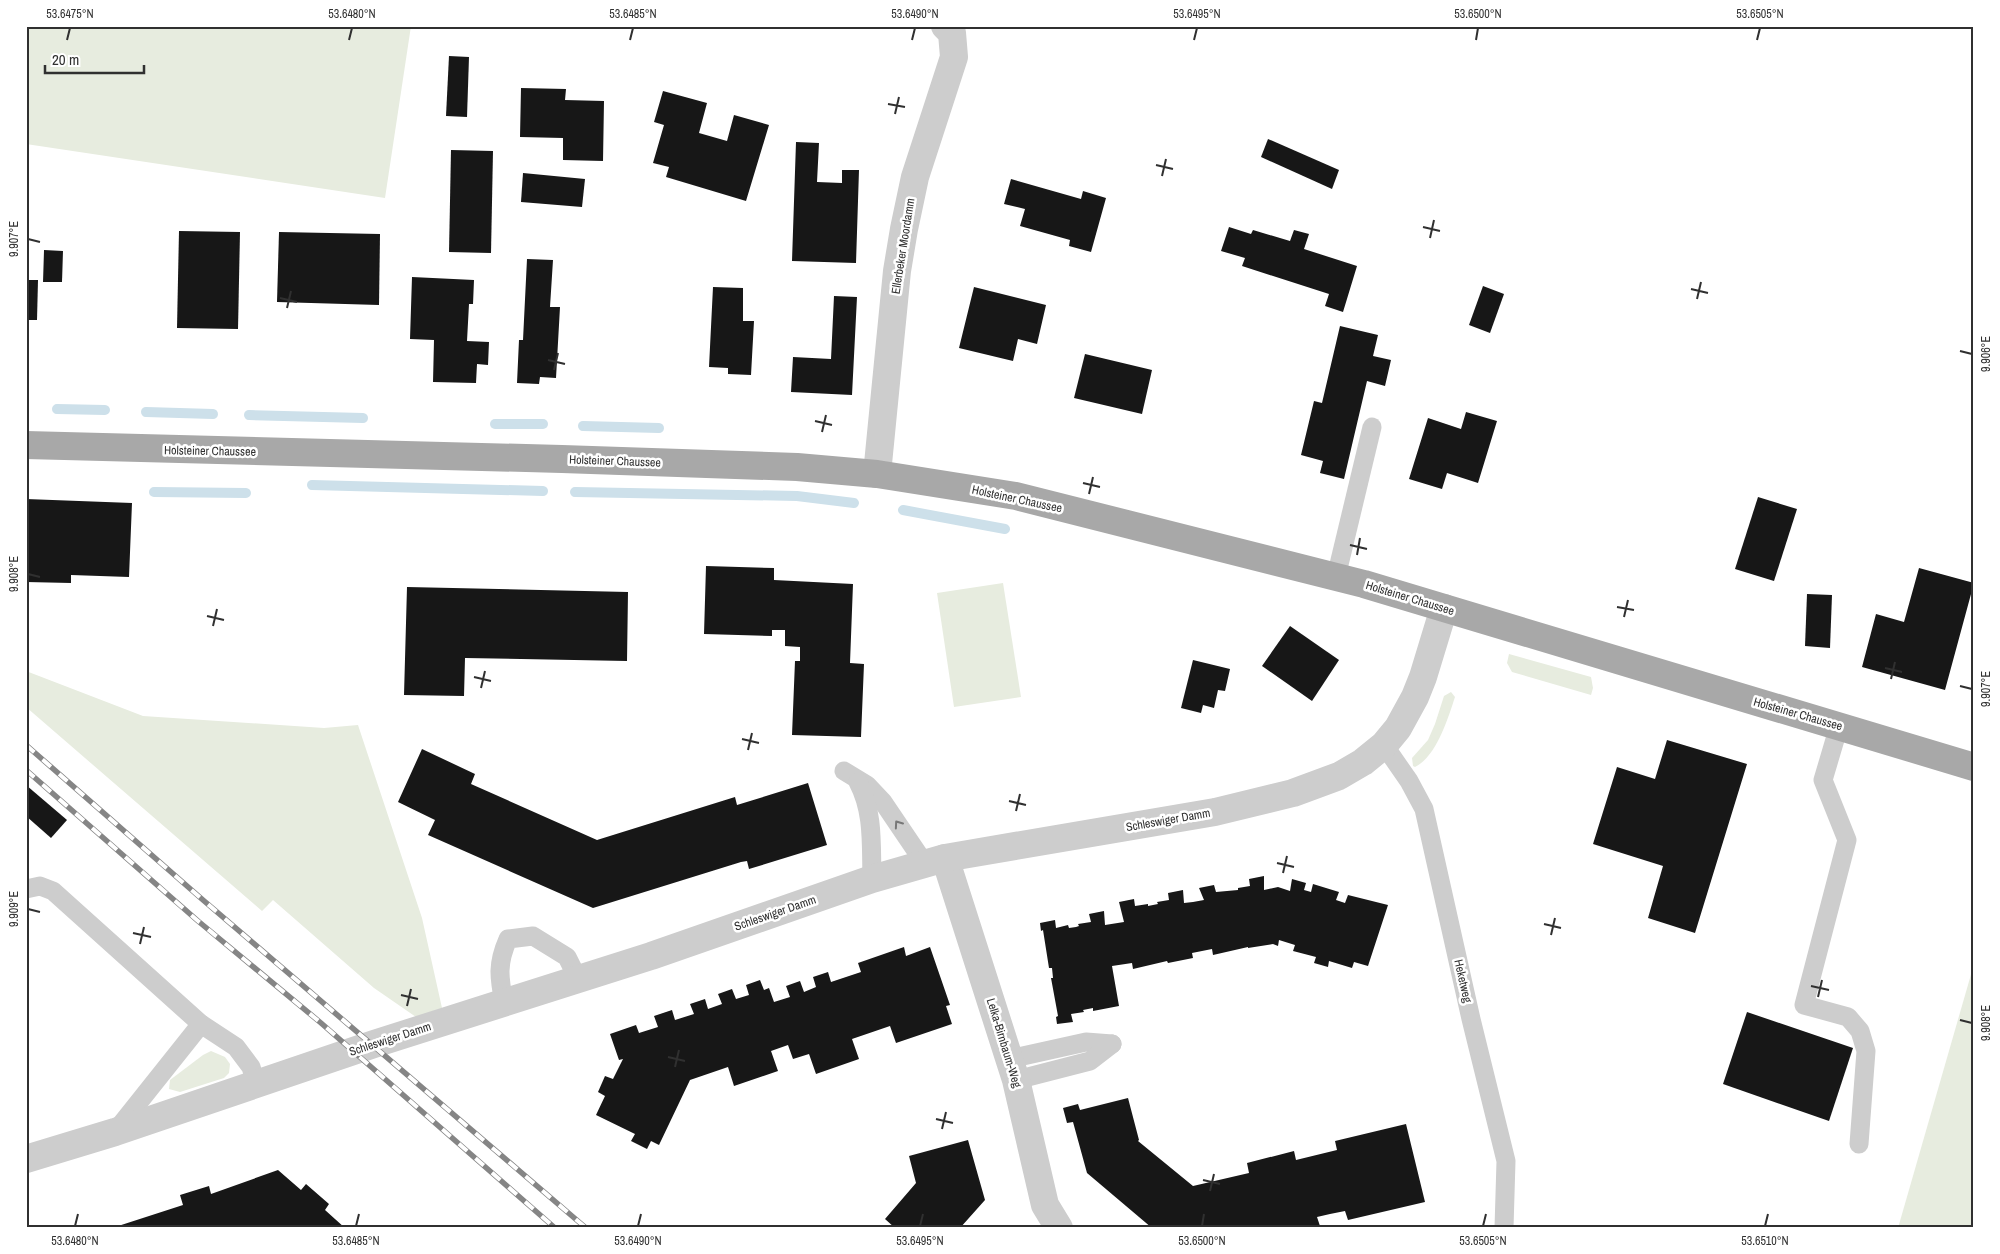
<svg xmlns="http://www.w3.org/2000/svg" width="2000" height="1254" font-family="'Archivo Narrow',sans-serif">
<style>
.green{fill:#e7ecdf}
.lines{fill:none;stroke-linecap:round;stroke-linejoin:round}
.stream{stroke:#cde0ea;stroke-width:10}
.building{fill:#171717}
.lane{stroke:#cdcdcd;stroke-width:19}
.street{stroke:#cdcdcd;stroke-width:28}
.primary{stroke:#a8a8a8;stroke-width:28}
.rail-casing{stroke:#858585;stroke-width:5.5}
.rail{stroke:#fff;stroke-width:4;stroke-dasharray:11;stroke-linecap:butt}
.oneway{stroke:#777}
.ticks{fill:none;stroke:#303030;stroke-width:2}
.labels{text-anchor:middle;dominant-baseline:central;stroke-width:5;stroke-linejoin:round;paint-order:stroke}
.street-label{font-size:12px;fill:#303030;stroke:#fff}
.neatline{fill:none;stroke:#303030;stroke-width:2}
.ticks-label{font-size:12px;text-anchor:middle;fill:#303030}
</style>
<rect width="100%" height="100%" fill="#fff"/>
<!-- green -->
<g class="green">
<polygon points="26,26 411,26 385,198 26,144"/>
<polygon points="1003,583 1021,697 954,707 937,593"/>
<polygon points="1509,654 1591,677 1593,688 1591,695 1512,672 1507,663"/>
<polygon points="26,671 143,716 324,728 358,725 422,918 442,1008 416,1017 374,988 273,900 262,911 26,707"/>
<path d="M1451,692L1455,697C1448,718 1437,756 1415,767L1413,766L1412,758L1428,740L1435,724L1444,696Z"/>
<polygon points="1974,964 1974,1228 1898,1228"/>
<polygon points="211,1051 225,1057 230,1064 229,1073 224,1078 180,1092 169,1089 170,1080 203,1055"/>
</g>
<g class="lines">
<!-- stream -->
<g class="stream">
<polyline points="57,409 105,410"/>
<polyline points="146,412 213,414"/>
<polyline points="249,415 363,418"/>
<polyline points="495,424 543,424"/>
<polyline points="583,426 659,428"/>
<polyline points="312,485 543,491"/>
<polyline points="154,492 246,493"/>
<polyline points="575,492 797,496 854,503"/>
<polyline points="903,510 1005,529"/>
</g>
</g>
<!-- building -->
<g class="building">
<polygon points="449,56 469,57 467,117 446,116"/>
<polygon points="521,88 566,89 565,100 604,101 603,161 563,160 563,138 520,137"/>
<polygon points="663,91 707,103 699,133 727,141 734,115 769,125 746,201 666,177 669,167 653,163 664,125 654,122"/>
<polygon points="1268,139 1339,170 1332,189 1261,157"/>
<polygon points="796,142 819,143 817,182 842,183 842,170 859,170 856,263 792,261"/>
<polygon points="451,150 493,151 491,253 449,252"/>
<polygon points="523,173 585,179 582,207 521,202"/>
<polygon points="1011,179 1081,199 1083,191 1106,198 1091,252 1069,246 1070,240 1020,226 1025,209 1004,204"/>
<polygon points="1229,227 1251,234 1253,230 1290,241 1294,230 1309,234 1304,249 1357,266 1343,312 1325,306 1329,294 1242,266 1245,258 1221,251"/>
<polygon points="179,231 240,232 238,329 177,328"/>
<polygon points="279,232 380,234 379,305 277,302"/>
<polygon points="44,250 63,251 62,282 43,282"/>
<polygon points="527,259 553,260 550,307 560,307 556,378 540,377 539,384 517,383 519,340 523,340"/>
<polygon points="412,277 474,280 473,304 469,304 467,341 489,342 488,365 477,364 476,383 433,382 434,340 410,339"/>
<polygon points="26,280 38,280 37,320 26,320"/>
<polygon points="1483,286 1504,294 1490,333 1469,325"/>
<polygon points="713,287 743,288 743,321 754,321 751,375 728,374 728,368 709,367"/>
<polygon points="974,287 1046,305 1037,344 1018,339 1013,361 959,348"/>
<polygon points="834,296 857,297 852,395 791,392 793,357 831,359"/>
<polygon points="1340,326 1378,335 1373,356 1391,360 1385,386 1367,381 1344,479 1320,473 1323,461 1301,455 1314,401 1322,403"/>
<polygon points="1085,354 1152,370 1142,414 1074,398"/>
<polygon points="1466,412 1497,421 1478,483 1447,473 1442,489 1409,479 1428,418 1461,429"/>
<polygon points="1758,497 1797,509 1774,581 1735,569"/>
<polygon points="26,499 132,503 129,577 71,575 71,583 26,582"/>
<polygon points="706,566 774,568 774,580 853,584 850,663 864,664 861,737 792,735 795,661 800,661 800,647 785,646 785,630 772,630 772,636 704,634"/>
<polygon points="1919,568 1974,583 1945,690 1862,667 1876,614 1904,622"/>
<polygon points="407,587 628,592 627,661 465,658 464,696 404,695"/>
<polygon points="1807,594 1832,595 1830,648 1805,646"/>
<polygon points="1290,626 1339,660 1312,701 1262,666"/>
<polygon points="1193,660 1230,669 1225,691 1218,690 1214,708 1203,705 1201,713 1181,708"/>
<polygon points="1667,740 1747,764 1695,933 1648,918 1663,866 1593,844 1617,767 1655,779"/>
<polygon points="422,749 475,774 471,784 597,840 735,797 737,805 808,783 827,845 749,869 747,861 741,862 593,908 428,835 435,820 398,802"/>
<polygon points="26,785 67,820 51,838 26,816"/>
<polygon points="1264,876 1264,890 1278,887 1290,891 1292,879 1306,883 1304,890 1311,892 1313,884 1339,892 1336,900 1345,903 1348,895 1388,905 1368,966 1354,962 1352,968 1329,961 1328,967 1314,963 1316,957 1293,951 1295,945 1279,940 1278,946 1273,944 1248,948 1248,947 1213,955 1212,949 1192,953 1193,958 1168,963 1167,961 1133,969 1132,963 1112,966 1119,1006 1093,1011 1093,1008 1083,1010 1084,1012 1071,1014 1073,1022 1057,1024 1056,1017 1058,1016 1051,978 1053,978 1052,968 1049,968 1043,930 1041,931 1040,923 1055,920 1056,928 1068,925 1069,928 1076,927 1079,926 1078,924 1091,922 1089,914 1104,911 1105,925 1124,922 1119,902 1134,899 1135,906 1148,904 1148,906 1158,904 1157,902 1169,900 1168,893 1183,890 1184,903 1193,902 1204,900 1199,888 1214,885 1216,892 1238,890 1238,888 1250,886 1249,879"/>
<polygon points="904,947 906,956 930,947 950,1005 946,1006 952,1024 896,1043 890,1026 852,1039 859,1059 816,1074 809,1054 793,1059 788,1045 771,1051 778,1071 734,1086 728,1067 690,1080 659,1145 651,1141 647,1149 631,1141 635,1134 596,1115 605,1096 598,1092 605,1076 613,1079 623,1059 619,1060 610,1034 636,1025 639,1033 658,1027 654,1016 672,1010 675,1020 694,1014 690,1004 705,999 708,1009 722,1004 718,994 732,989 736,999 749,995 746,985 760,980 764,990 769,988 774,1002 790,997 786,986 800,981 804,992 816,987 813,977 828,972 831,982 861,972 858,963"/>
<polygon points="1747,1012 1853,1048 1829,1121 1723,1084"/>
<polygon points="1128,1098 1139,1140 1138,1141 1193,1186 1249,1173 1247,1163 1294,1151 1296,1160 1337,1150 1335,1141 1406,1124 1425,1202 1348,1220 1345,1211 1330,1214 1317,1217 1320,1226 1314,1228 1152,1228 1087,1173 1073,1122 1067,1123 1063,1108 1078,1104 1080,1110"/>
<polygon points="968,1140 985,1200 960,1228 895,1228 885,1219 916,1183 909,1156"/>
<polygon points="278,1170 301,1190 306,1184 329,1204 325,1210 345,1228 112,1228 183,1205 180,1195 209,1186 211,1194"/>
</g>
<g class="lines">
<!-- lane -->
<g class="lane">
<polyline points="1336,577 1372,427"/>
<polyline points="1839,726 1823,780 1847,840 1804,1005 1848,1017 1860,1031 1866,1051 1859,1144"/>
<polyline points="1384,745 1409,781 1424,809 1471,1019 1506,1161 1504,1228"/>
<polyline points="844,771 867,785 883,802 925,864"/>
<path d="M858,782C874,812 871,846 872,879"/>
<polyline points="26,889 40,886 53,891 201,1024 236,1047 251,1067 256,1084"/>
<path d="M504,1003C499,977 497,964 508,939L533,936L567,957L578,979"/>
<polyline points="1009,1059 1086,1042 1112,1044"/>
<polyline points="1016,1080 1090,1061 1112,1044"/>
<polyline points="115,1132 201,1024"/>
</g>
<!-- street -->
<g class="street">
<polyline points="877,474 897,271 904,229 915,177 954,57 952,33 945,26"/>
<polyline points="945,858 1016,1080 1045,1205 1059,1228"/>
<polyline points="26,1159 115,1132 374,1044 651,956 872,879 945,858 1215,812 1293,793 1339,776 1363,762 1384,745 1398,728 1415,697 1423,677 1444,608"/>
</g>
<!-- primary -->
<polyline class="primary" points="26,445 562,459 797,467 877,474 1016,496 1364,584 1974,767"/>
<!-- rail casing -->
<g class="rail-casing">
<g id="rail">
<polyline points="26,745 203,900 586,1228"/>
<polyline points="26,770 198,921 321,1023 555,1228"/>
</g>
</g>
<!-- rail -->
<use href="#rail" class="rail"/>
</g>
<!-- one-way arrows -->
<defs><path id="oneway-chevron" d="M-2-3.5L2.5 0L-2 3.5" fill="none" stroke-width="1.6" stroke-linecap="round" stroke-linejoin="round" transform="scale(1.25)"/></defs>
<use class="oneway" href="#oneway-chevron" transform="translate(898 824) rotate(-125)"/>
<!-- ticks -->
<path class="ticks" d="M67,40L70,28M349,40L352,28M630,40L633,28M912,40L915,28M1194,40L1197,28M1476,40L1478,28M1757,40L1760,28M888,104L905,107M895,114L899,97M1156,165L1173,169M1162,176L1166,159M1423,227L1440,231M1430,238L1434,220M28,239L40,242M1691,289L1708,293M280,298L297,302M1697,299L1701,282M287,308L291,291M1960,351L1972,354M548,360L565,364M554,370L558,353M815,421L832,425M822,432L826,415M1083,483L1100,487M1089,494L1093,477M1350,545L1367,549M1357,555L1360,538M28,574L40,577M1617,607L1634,610M207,616L224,620M1624,617L1628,600M213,626L217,609M1885,668L1902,672M474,677L491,681M1891,679L1895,662M1960,686L1972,689M481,688L485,671M742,739L759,743M748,750L752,733M1009,801L1026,805M1016,811L1020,794M1277,863L1294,867M1283,873L1287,856M28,909L40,912M1544,924L1561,928M133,933L151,937M1551,935L1555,918M140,944L144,927M1811,986L1829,990M401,995L418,999M1818,997L1822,980M407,1006L411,989M1960,1020L1972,1023M668,1057L685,1061M675,1067L679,1050M936,1119L953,1123M942,1129L946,1112M1203,1180L1220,1184M1210,1191L1214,1174M75,1226L78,1214M356,1226L359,1214M638,1226L641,1214M920,1226L923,1214M1202,1226L1204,1214M1483,1226L1486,1214M1765,1226L1768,1214"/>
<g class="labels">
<!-- street labels -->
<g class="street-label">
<text transform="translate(903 246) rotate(-81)">Ellerbeker Moordamm</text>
<text transform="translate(210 451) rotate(1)">Holsteiner Chaussee</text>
<text transform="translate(615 461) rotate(2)">Holsteiner Chaussee</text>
<text transform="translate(1017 499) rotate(12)">Holsteiner Chaussee</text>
<text transform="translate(1410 598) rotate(17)">Holsteiner Chaussee</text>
<text transform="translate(1798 714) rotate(16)">Holsteiner Chaussee</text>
<text transform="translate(1168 820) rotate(-10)">Schleswiger Damm</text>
<text transform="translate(775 913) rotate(-19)">Schleswiger Damm</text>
<text transform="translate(1463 981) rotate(77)">Heketweg</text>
<text transform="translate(390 1039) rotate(-18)">Schleswiger Damm</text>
<text transform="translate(1004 1043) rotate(73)">Lelka-Birnbaum-Weg</text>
</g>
</g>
<!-- border -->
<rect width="2000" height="1254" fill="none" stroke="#ffffff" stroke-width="55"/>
<!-- scale -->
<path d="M45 65v8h99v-8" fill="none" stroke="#303030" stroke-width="2.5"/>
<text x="52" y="65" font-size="15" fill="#303030" stroke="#ffffff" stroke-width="4" paint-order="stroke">20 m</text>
<rect x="28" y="28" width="1944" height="1198" class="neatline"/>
<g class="ticks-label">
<text x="70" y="18">53.6475°N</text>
<text x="352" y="18">53.6480°N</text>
<text x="633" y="18">53.6485°N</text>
<text x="915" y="18">53.6490°N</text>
<text x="1197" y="18">53.6495°N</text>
<text x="1478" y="18">53.6500°N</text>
<text x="1760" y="18">53.6505°N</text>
<text transform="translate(14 239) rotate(-90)" y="4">9.907°E</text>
<text transform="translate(1986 354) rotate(-90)" y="4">9.906°E</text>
<text transform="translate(14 574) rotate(-90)" y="4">9.908°E</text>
<text transform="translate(1986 689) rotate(-90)" y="4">9.907°E</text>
<text transform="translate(14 909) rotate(-90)" y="4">9.909°E</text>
<text transform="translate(1986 1023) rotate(-90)" y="4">9.908°E</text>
<text x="75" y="1245">53.6480°N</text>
<text x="356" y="1245">53.6485°N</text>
<text x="638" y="1245">53.6490°N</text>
<text x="920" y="1245">53.6495°N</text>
<text x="1202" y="1245">53.6500°N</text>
<text x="1483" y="1245">53.6505°N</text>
<text x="1765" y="1245">53.6510°N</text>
</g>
</svg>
